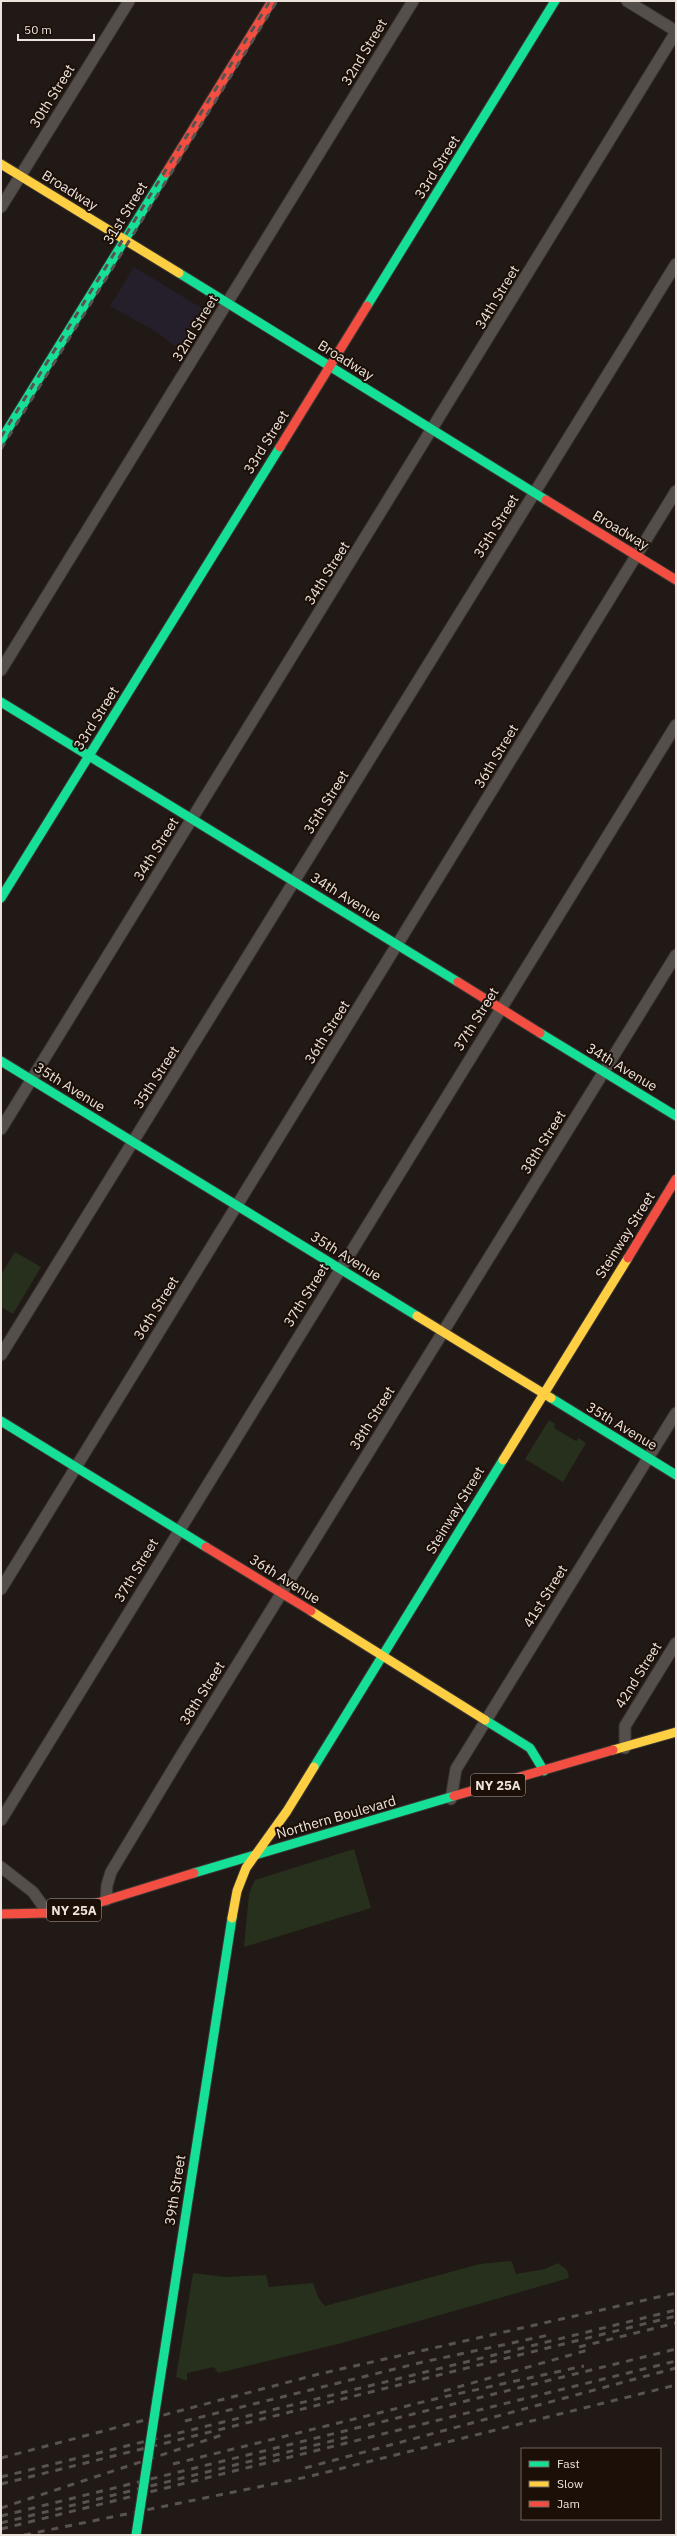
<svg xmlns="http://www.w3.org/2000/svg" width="677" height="2536" font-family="'IBM Plex Sans',sans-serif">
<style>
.commercial{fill:#251e2b}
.green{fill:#27301c}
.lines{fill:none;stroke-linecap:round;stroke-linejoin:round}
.street-casing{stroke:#3a3532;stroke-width:13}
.fast-casing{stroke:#3a3532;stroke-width:11}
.slow-casing{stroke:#3a3532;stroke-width:11}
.jam-casing{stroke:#3a3532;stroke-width:11}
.street{stroke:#544f4b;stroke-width:11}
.fast{stroke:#16e098;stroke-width:9}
.slow{stroke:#ffcf43;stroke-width:9}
.jam{stroke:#f24e42;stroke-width:9}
.rail{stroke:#585350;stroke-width:3;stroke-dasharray:7 7;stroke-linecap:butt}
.fast-bridge-casing{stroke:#3a3532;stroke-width:11;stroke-linecap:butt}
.fast-bridge{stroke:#16e098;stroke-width:9}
.labels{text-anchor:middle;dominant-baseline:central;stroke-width:4;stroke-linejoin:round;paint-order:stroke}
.shield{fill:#1b0f07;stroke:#ada39d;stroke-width:1}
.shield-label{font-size:13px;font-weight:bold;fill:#ece3dd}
.street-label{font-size:14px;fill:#ece3dd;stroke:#1b0f07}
</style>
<rect width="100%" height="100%" fill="#201915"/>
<!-- commercial -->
<polygon class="commercial" points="134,267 205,310 180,350 158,333 110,306"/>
<!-- green -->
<g class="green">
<polygon points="15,1252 41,1267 13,1314 1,1307 1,1275"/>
<polygon points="549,1420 555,1424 554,1428 576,1441 579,1438 586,1443 563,1482 525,1459"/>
<polygon points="354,1849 371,1908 244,1947 249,1893 255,1880"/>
<polygon points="508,2261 512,2262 516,2274 545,2269 558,2263 567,2270 569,2278 342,2343 218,2373 214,2367 187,2373 187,2381 176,2377 193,2273 225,2277 266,2275 269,2287 313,2283 319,2299 325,2306 480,2264"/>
</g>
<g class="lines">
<!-- street casing -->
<g class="street-casing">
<g id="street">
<polyline points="627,1 676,31"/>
<polyline points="1,207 129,1"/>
<polyline points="1,670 413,1"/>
<polyline points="1,1129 676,32"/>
<polyline points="1,1355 676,264"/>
<polyline points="1,1589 676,491"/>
<polyline points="625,1748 625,1726 676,1643"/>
<polyline points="451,1799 456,1769 676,1413"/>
<polyline points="1,1820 676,725"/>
<polyline points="1,1867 33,1892 48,1913"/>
<polyline points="106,1900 107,1885 111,1872 179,1759 676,955"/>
</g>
</g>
<!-- fast casing -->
<g class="fast-casing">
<g id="fast">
<polyline points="179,273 546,500"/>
<polyline points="367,306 555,1"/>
<polyline points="1,440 166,173"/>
<polyline points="1,702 458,982"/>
<polyline points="1,898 280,447"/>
<polyline points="540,1033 676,1116"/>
<polyline points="1,1061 417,1316"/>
<polyline points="551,1398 676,1475"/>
<polyline points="1,1421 206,1547"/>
<polyline points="485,1720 530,1748 544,1771"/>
<polyline points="314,1767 503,1460"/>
<polyline points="194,1873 454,1796"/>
<polyline points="157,2399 232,1918"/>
</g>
</g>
<!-- slow casing -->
<g class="slow-casing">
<g id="slow">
<polyline points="1,164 179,273"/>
<polyline points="417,1316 551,1398"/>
<polyline points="503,1460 628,1258"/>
<polyline points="311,1611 485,1720"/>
<polyline points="613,1750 676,1732"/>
<polyline points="232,1918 237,1891 246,1868 287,1811 314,1767"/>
</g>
</g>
<!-- jam casing -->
<g class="jam-casing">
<g id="jam">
<polyline points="166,173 272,1"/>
<polyline points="280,447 367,306"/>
<polyline points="546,500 676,580"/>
<polyline points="458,982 540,1033"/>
<polyline points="628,1258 676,1179"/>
<polyline points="206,1547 311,1611"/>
<polyline points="454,1796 613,1750"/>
<polyline points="1,1914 48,1913 78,1909 194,1873"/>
</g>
</g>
<!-- street -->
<use href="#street" class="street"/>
<!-- fast -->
<use href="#fast" class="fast"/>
<!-- slow -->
<use href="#slow" class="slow"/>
<!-- jam -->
<use href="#jam" class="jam"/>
<!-- rail -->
<g class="rail">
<polyline points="1,437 270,1"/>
<polyline points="1,449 277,1"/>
<polyline points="579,2347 676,2323"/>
<polyline points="444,2391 588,2350"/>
<polyline points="185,2421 423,2362 549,2335"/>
<polyline points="1,2458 319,2374 676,2293"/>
<polyline points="173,2464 443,2397 584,2366"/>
<polyline points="305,2468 676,2368"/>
<polyline points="1,2477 676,2310"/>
<polyline points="1,2484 676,2316"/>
<polyline points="1,2508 225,2434"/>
<polyline points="1,2516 676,2349"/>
<polyline points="1,2523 352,2436"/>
<polyline points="1,2529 676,2361"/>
<polyline points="24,2535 307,2477 676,2385"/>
</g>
<!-- fast-bridge casing -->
<g class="fast-bridge-casing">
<polyline id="fast-bridge" points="136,2535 157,2399"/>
</g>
<!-- fast-bridge -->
<use href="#fast-bridge" class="fast-bridge"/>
</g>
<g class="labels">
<!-- shield labels -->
<g class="shield">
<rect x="471" y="1774" width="54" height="22" rx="3"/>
<rect x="47" y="1899" width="54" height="22" rx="3"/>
</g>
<g class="shield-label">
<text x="498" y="1785">NY 25A</text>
<text x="74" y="1910">NY 25A</text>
</g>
<!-- street labels -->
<g class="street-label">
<text transform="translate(364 52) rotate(-59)">32nd Street</text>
<text transform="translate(52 96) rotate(-58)">30th Street</text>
<text transform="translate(437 167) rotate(-58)">33rd Street</text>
<text transform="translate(70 190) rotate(32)">Broadway</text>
<text transform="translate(125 213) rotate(-58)">31st Street</text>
<text transform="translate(497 297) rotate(-59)">34th Street</text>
<text transform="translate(195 328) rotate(-59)">32nd Street</text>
<text transform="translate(346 360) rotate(32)">Broadway</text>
<text transform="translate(266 442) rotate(-58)">33rd Street</text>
<text transform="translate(496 526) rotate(-58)">35th Street</text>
<text transform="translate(621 530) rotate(31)">Broadway</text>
<text transform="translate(327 573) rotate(-58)">34th Street</text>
<text transform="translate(96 718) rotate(-58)">33rd Street</text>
<text transform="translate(496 756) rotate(-59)">36th Street</text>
<text transform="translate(326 802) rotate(-58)">35th Street</text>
<text transform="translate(156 849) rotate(-58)">34th Street</text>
<text transform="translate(346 897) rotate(32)">34th Avenue</text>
<text transform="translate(476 1019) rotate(-58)">37th Street</text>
<text transform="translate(327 1032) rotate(-58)">36th Street</text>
<text transform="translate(622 1067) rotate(31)">34th Avenue</text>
<text transform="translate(156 1077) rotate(-57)">35th Street</text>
<text transform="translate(70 1087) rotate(32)">35th Avenue</text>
<text transform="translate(543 1142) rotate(-58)">38th Street</text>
<text transform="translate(625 1235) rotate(-58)">Steinway Street</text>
<text transform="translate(346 1256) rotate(32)">35th Avenue</text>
<text transform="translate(306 1295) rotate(-58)">37th Street</text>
<text transform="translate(156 1308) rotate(-58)">36th Street</text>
<text transform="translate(372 1418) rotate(-58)">38th Street</text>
<text transform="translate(622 1426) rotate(31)">35th Avenue</text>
<text transform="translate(455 1510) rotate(-59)">Steinway Street</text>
<text transform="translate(136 1570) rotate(-59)">37th Street</text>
<text transform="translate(285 1579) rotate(32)">36th Avenue</text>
<text transform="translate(545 1596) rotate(-58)">41st Street</text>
<text transform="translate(638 1675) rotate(-58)">42nd Street</text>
<text transform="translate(202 1693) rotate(-58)">38th Street</text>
<text transform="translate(336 1817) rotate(-16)">Northern Boulevard</text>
<text transform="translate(175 2190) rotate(-81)">39th Street</text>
</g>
</g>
<!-- border -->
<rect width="677" height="2536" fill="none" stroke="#ece3dd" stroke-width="4"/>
<!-- legend -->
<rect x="521" y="2448" width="140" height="72" fill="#1b0f07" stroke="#6f645d"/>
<rect x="529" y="2461" width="20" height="6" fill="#16e098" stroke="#6f645d"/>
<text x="557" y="2468" font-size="12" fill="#ece3dd">Fast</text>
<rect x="529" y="2481" width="20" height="6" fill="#ffcf43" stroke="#6f645d"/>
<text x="557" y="2488" font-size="12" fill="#ece3dd">Slow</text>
<rect x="529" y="2501" width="20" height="6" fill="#f24e42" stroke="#6f645d"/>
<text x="557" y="2508" font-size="12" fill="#ece3dd">Jam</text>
<!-- scale -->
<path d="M18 34v6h76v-6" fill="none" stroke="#ece3dd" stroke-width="2"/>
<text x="24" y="34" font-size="12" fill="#ece3dd" stroke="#1b0f07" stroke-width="3" paint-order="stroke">50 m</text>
</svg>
